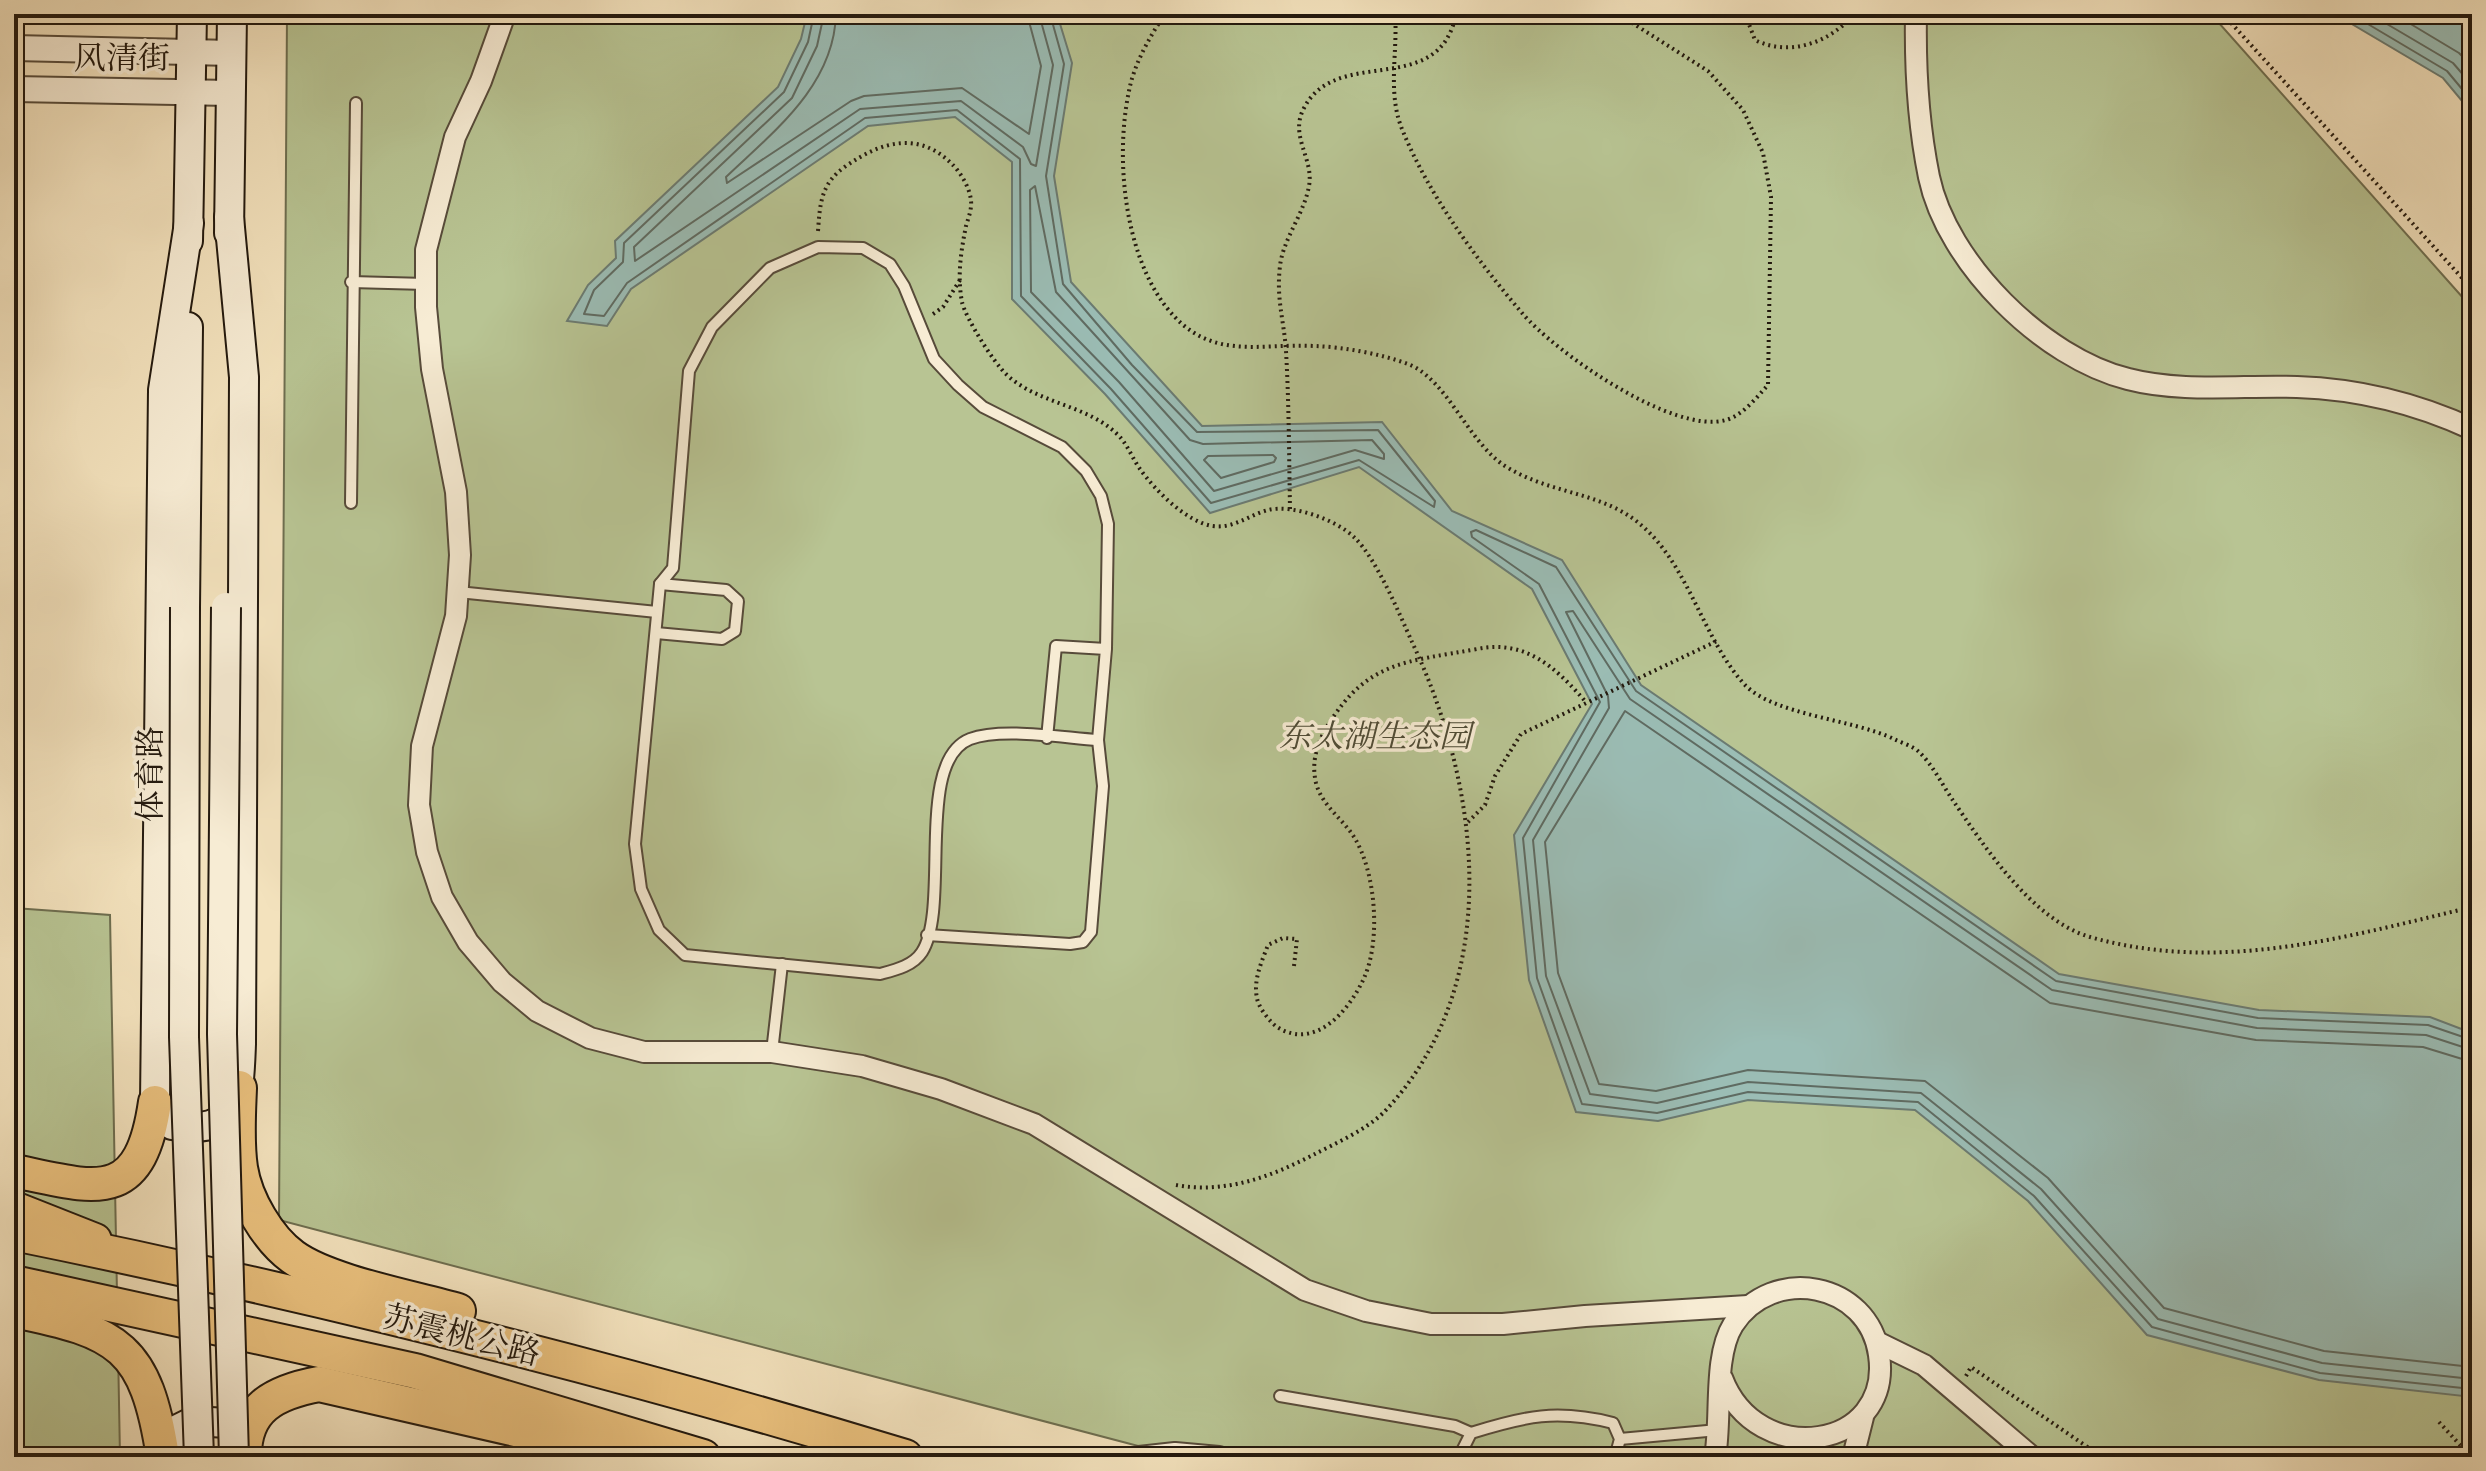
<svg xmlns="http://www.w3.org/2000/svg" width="2486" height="1471" font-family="'EB Garamond','Noto Serif SC',serif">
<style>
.green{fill:#b8c493;stroke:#6e6e50;stroke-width:2}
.water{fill:#9bbdb5;stroke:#6b7b72;stroke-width:2}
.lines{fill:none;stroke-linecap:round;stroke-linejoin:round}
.shore{stroke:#5f6b62;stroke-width:2}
.service-casing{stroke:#574b3a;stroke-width:14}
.minor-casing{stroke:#574b3a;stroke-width:24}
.tertiary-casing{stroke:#574b3a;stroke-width:28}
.secondary-casing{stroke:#23190e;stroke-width:32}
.primary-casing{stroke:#23190e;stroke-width:36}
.trunk-casing{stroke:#23190e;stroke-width:38}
.path{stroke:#23190e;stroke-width:4;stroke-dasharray:2 4;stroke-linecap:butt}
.service{stroke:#f7ecd4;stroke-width:10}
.minor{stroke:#f7ecd4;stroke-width:20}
.tertiary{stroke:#f7ecd4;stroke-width:24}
.secondary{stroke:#f7ecd4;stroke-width:28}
.primary{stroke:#eac17e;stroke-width:32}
.trunk{stroke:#eac17e;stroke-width:34}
.secondary-bridge-casing{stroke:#23190e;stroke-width:32;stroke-linecap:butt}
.secondary-bridge{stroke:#f7ecd4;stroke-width:28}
.labels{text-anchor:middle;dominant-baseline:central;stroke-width:7;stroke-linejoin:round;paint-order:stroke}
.street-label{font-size:32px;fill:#23190e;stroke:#f7ecd4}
.park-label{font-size:32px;font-style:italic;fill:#504c36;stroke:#f7ecd4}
</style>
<rect width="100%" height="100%" fill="#f3e2bd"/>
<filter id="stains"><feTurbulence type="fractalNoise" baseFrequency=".0025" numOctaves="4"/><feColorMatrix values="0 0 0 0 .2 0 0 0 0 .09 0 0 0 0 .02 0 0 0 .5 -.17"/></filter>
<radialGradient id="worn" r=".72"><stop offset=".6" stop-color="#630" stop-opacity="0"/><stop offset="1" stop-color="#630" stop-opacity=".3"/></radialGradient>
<!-- green -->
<g class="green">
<polygon points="287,14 2211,14 2472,308 2472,1457 1180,1457 279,1220"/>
<polygon points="14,908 110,915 120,1457 14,1457"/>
</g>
<!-- water -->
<g class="water">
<polygon points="807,14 1057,14 1072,63 1054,176 1071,282 1202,426 1382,422 1452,511 1562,560 1641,685 2059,974 2259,1010 2430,1017 2472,1033 2472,1397 2319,1380 2147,1335 2028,1201 1915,1110 1748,1100 1658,1121 1576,1112 1529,980 1514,835 1592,704 1532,589 1359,467 1210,513 1105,394 1012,299 1012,162 955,117 868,126 631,289 607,326 567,321 588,285 616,258 615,241 778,87 801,39"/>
<polygon points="2335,14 2472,14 2472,113 2443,78"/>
</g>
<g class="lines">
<!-- shore -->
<g class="shore">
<polyline points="814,14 808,42 784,92 624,243 623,262 594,290 584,314 604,316 627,283 865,118 957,110 1020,159 1021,296 1111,389 1211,503 1359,460 1434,507 1435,501 1378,430 1197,432 1132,365 1063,284 1046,176 1064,64 1050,14"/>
<polyline points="824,14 817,46 792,98 634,247 635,261 860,109 961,101 1023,147 1031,164 1036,166 1053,65 1039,14"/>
<path d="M836,14C834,86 773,132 726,177L727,183L851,101L864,96L962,88L1029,134L1041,66L1027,14"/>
<polyline points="2351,14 2447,71 2472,101"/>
<polyline points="2370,14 2453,63 2472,85"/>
<polyline points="2394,14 2459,53 2472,66"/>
<polygon points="1035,186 1056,292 1190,440 1203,444 1372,440 1384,454 1384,459 1355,450 1214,491 1119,382 1031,292 1030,190"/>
<polygon points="1273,455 1276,458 1274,462 1221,478 1204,460 1208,456"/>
<polyline points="2472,1040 2428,1025 2258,1018 2056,981 1636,691 1556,567 1476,530 1471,532 1472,537 1539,584 1600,702 1523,838 1537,978 1582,1104 1657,1113 1748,1092 1918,1102 2034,1196 2152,1327 2320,1373 2472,1389"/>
<polyline points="2472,1050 2426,1035 2257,1028 2052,990 1630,699 1573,611 1566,612 1608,696 1609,708 1533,840 1546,976 1590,1094 1657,1103 1748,1082 1921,1093 2041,1189 2158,1319 2322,1363 2472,1379"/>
<polyline points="2472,1062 2423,1047 2256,1040 2050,1003 1625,711 1545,842 1558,973 1599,1084 1656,1091 1748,1070 1925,1081 2048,1178 2164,1308 2324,1351 2472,1367"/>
</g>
<!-- service casing -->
<g class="service-casing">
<g id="service">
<polyline points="351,282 426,284"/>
<polyline points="351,503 356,103"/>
<polyline points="458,592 657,612"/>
<polyline points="656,633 722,639 735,631 738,601 726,590 660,584"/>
<path d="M1047,738L1056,646L1106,649L1098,740C1064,738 1002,727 970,739C914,761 951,906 922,952C913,966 895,970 880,974L685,955L659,930L641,889L635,844L660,584L673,568L689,371L712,327L770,268L818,247L863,248L890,264L904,286L934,359L958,385L983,407L1062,447L1086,471L1101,496L1108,524L1106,649"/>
<polyline points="927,935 1070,944 1083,942 1091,932 1103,786 1098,740"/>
<polyline points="772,1052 782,964"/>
<polyline points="1280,1396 1455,1426 1471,1433"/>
<polyline points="1620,1439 1718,1430"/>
<path d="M1459,1457L1471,1433C1525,1416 1557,1409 1613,1423L1620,1439L1615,1457"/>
</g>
</g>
<!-- minor casing -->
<g class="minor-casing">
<g id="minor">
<polyline points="505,14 481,81 455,137 426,250 426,307 432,369 456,492 460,555 456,616 422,746 419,805 427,852 442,897 468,942 502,982 537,1011 590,1038 644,1052 772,1052 862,1066 941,1089 1034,1124 1305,1290 1366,1311 1431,1324 1503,1324 1585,1316 1748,1306"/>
<path d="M1916,14C1915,68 1918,123 1929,177C1947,263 2043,358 2128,379C2182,393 2242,385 2297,387C2358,389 2416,403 2472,429"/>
<polyline points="1877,1342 1924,1365 2032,1457"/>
<polyline points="1139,1457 1175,1453 1219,1457"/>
<path d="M1715,1457C1722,1419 1713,1357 1733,1325C1772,1264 1869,1282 1879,1355C1893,1450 1757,1471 1722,1378"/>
<polyline points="1853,1457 1863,1417"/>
</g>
</g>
<!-- tertiary casing -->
<g class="tertiary-casing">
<g id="tertiary">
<polyline points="14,48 232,53"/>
<polyline points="14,89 230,93"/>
</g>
</g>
<!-- secondary casing -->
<g class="secondary-casing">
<g id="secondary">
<path d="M189,223L163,390L155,1102L172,1125C239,1137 239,1097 241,1044L244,377L229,217"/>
<polyline points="229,233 232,14"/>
<polyline points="188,241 192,14"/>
<polyline points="185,607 188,327"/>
<polyline points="165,1457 174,1431 194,1421 227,1423 243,1441"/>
</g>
</g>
<!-- primary casing -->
<g class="primary-casing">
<g id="primary">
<path d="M14,1171C96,1188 140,1206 155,1102"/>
<polyline points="14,1208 95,1240"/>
<path d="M14,1311C119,1332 146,1346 163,1457"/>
</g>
</g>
<!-- trunk casing -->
<g class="trunk-casing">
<g id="trunk">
<path d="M239,1088C238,1114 236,1142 240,1168C245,1200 268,1239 293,1257C329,1283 413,1298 458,1311"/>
<path d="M14,1233C314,1294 612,1368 905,1457"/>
<polyline points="14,1283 415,1371 703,1457"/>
<path d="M244,1457C243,1408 275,1392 319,1384L612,1451"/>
</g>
</g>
<!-- path -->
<g class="path">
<path d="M1165,14C1150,36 1134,64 1129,91C1115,157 1124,254 1167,308C1210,362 1257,343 1315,346C1344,347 1381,354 1408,364C1447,379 1468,442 1505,466C1543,490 1583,491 1619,510C1686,545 1697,633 1745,685C1774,715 1852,719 1894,739C1902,743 1913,746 1919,752C1932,764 1942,784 1952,799C1984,846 2032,920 2090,937C2220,974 2346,937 2472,907"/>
<path d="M1395,14C1398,52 1387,92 1402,129C1428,194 1476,259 1522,313C1555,352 1673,435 1726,420C1743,415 1756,398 1768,385L1771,197L1763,153L1743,110L1708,71L1618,14"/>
<path d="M1745,14L1755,40C1789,57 1830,43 1854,14"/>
<polyline points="2223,14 2472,289"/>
<path d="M818,231C820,203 821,183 846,166C882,141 919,131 952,164C961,173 970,188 971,201C972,209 968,219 966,226C961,251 957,276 962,302C965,317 994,363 1006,374C1037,404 1086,404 1117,434C1127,443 1132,458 1140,469C1155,490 1185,521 1212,526C1234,529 1249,515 1268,510C1293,504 1337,520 1355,538C1377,560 1399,613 1412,642C1481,788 1505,984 1385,1111C1368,1129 1336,1143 1313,1155C1270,1177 1225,1194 1176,1185"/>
<polyline points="933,314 943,307 960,280"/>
<path d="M1290,509C1289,457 1289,403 1286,351C1284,320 1276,299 1280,266C1283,239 1304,214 1309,186C1314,159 1290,137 1303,110C1335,43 1439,101 1456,14"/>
<polyline points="1468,822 1485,805 1495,776 1521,734 1717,641"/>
<path d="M1294,966L1297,939L1283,938L1268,945C1262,961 1253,980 1257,998C1258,1007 1270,1022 1277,1027C1315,1051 1349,1011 1364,978C1381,941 1376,872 1354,837C1342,818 1322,806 1316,783C1311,762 1317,743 1328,725C1368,660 1407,662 1477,649C1526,639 1556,668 1585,701"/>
<polyline points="1966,1376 1971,1367 2102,1457"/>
<polyline points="2439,1422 2471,1457"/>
<polyline points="2455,1457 2472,1451"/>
</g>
<!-- service -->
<use href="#service" class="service"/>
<!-- minor -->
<use href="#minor" class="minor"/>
<!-- tertiary -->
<use href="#tertiary" class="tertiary"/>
<!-- secondary -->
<use href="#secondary" class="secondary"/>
<!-- primary -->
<use href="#primary" class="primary"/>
<!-- trunk -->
<use href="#trunk" class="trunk"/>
<!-- secondary-bridge casing -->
<g class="secondary-bridge-casing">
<g id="secondary-bridge">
<polyline points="185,607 184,1037 199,1457"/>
<polyline points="226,607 222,1034 234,1457"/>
</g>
</g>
<!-- secondary-bridge -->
<use href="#secondary-bridge" class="secondary-bridge"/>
</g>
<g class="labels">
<!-- street labels -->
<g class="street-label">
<text x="122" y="58">风清街</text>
<text transform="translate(150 774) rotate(-90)">体育路</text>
<text transform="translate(462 1335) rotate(14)">苏震桃公路</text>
</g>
<!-- park labels -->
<g class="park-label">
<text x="1375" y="736">东太湖生态园</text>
</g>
</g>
<!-- margin -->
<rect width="2486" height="1471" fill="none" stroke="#f3e2bd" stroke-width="48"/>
<rect x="16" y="16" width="2454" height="1439" fill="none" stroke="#23190e" stroke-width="4"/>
<rect x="24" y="24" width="2438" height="1423" fill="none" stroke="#23190e" stroke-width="2"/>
<rect width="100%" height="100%" filter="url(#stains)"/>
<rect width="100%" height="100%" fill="url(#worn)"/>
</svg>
